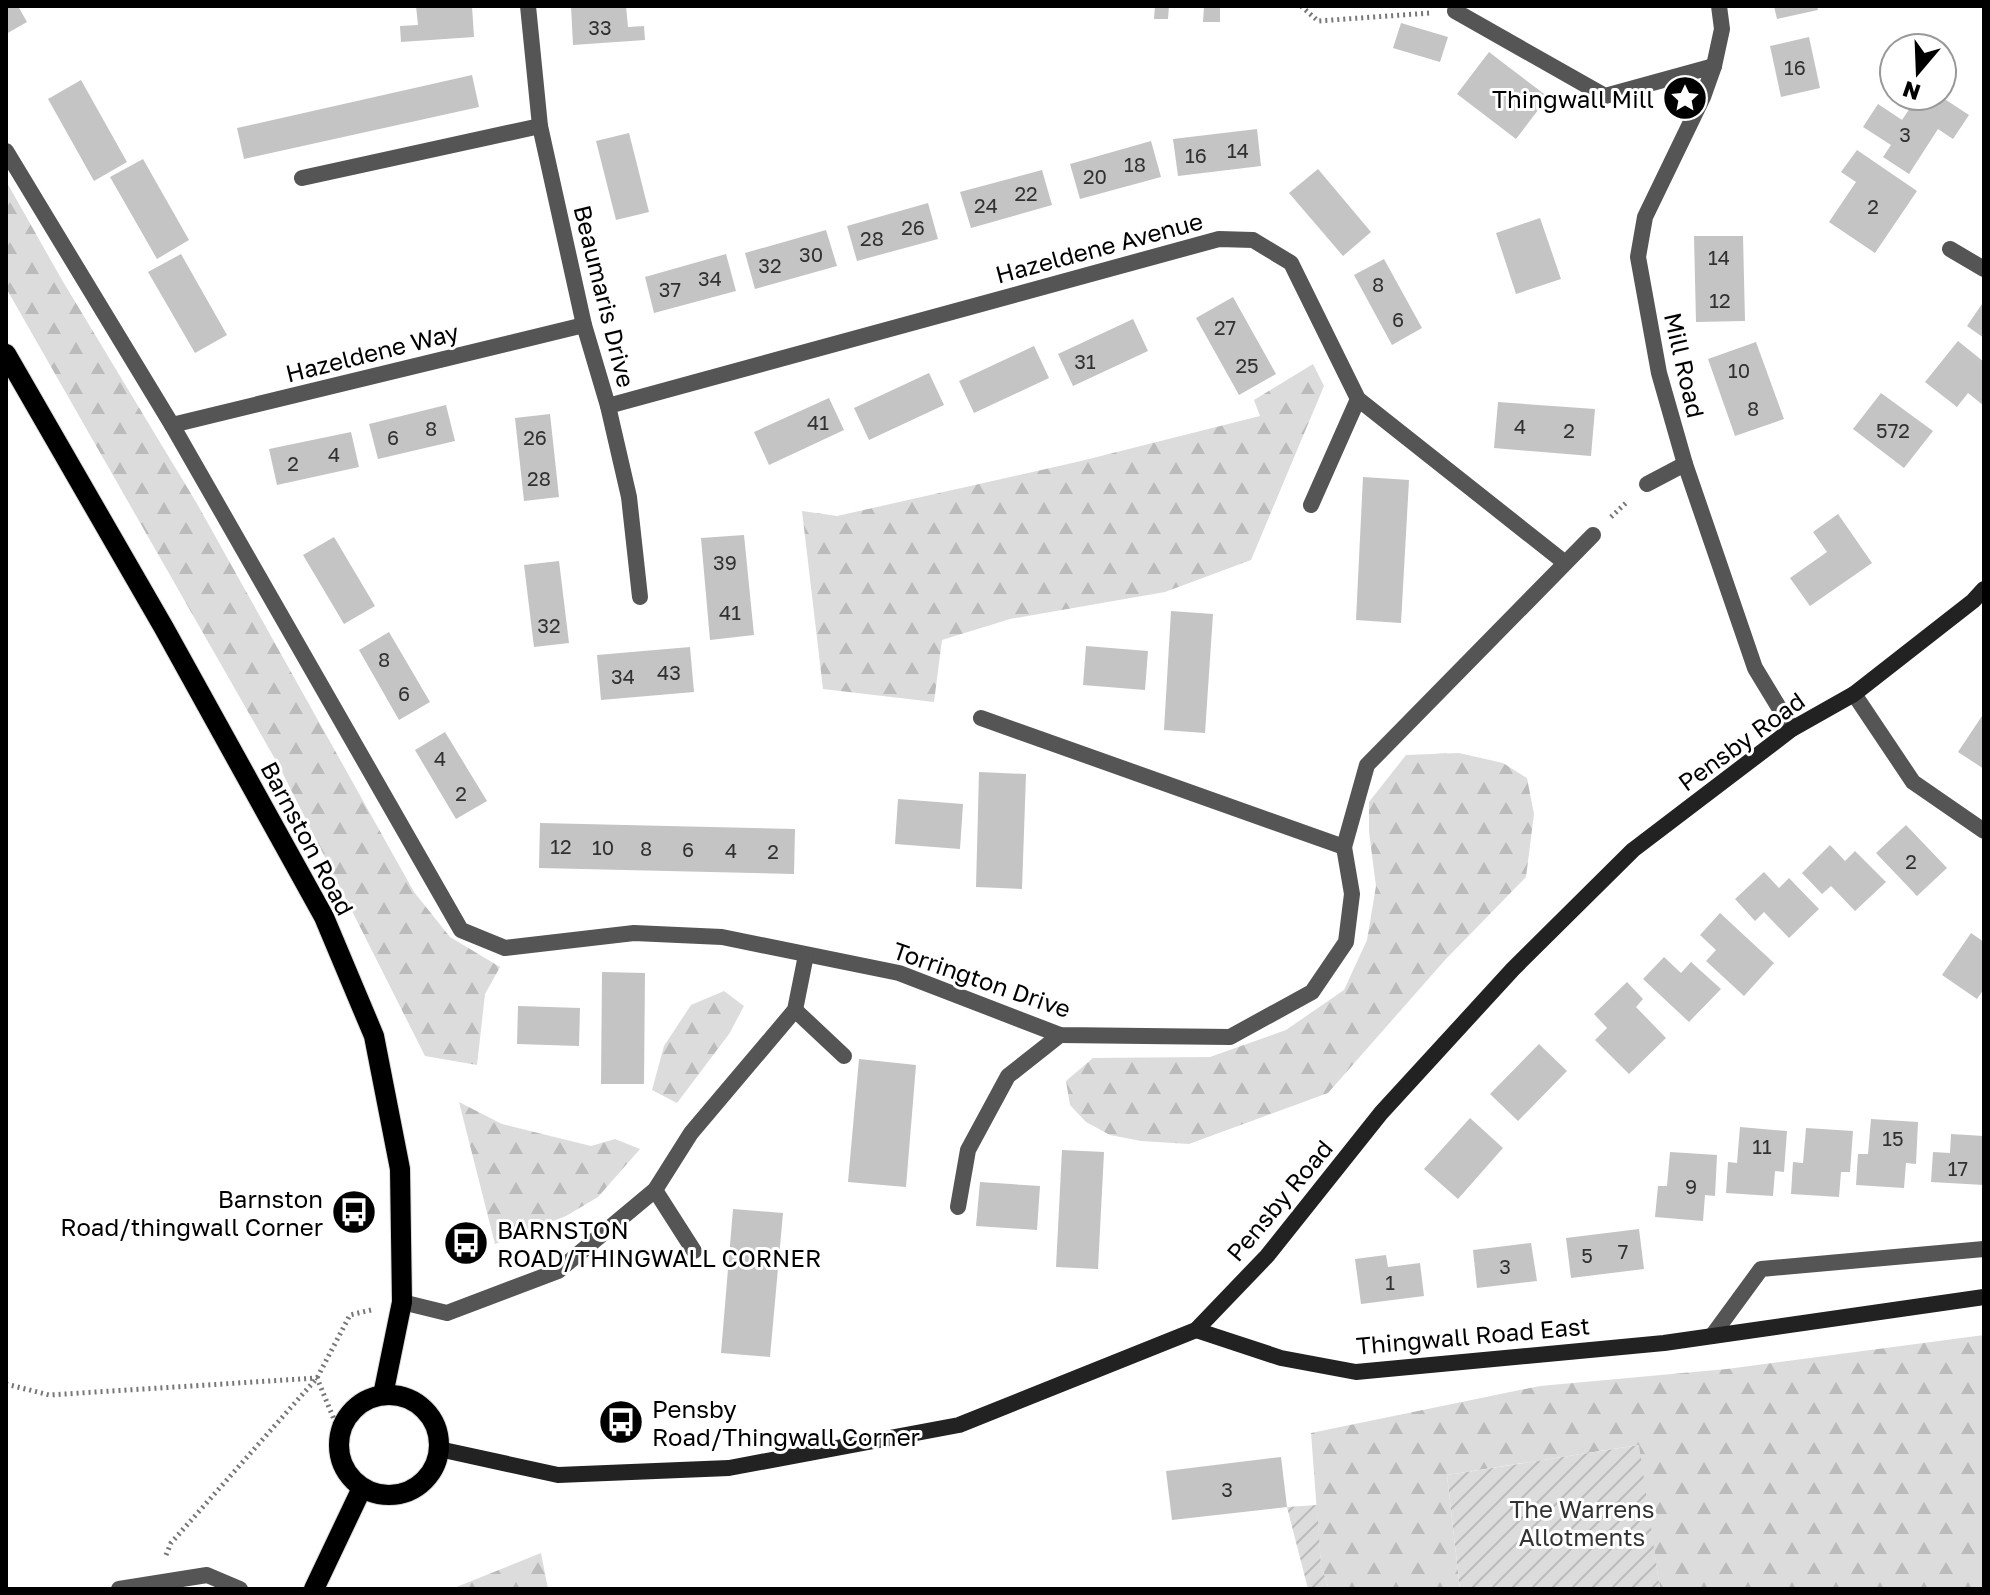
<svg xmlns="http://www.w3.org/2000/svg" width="1990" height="1595" font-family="'Golos Text',sans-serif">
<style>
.forest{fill:url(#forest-firs)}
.garden{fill:url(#garden-furrows)}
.building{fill:#c4c4c4}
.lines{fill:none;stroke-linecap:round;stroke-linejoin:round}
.primary-casing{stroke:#dbdbdb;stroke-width:22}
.path{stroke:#777;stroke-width:5;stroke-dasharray:2 4;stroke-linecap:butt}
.lane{stroke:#555;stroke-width:16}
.street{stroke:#555;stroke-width:16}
.secondary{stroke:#222;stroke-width:16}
.primary{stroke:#000;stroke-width:20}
.labels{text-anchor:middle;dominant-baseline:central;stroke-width:6;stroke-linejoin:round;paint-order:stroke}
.number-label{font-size:20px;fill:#313131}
.poi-label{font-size:24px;fill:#000;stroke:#fff;text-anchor:end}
.street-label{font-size:24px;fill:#000;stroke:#fff}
.park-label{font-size:24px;fill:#333;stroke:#fff}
</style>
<defs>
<pattern id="forest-firs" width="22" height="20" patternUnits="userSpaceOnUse" patternTransform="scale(2)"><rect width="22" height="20" fill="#dcdcdc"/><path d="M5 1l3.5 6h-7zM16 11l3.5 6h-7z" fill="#bbb"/></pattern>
<pattern id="garden-furrows" width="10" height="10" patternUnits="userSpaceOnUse" patternTransform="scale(2)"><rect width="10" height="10" fill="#dcdcdc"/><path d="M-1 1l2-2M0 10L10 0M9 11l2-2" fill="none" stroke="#bbb"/></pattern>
</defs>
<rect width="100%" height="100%" fill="#fff"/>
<!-- forest -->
<g class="forest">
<polygon points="6,181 62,280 196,502 414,892 450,937 500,967 485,994 477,1065 425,1056 279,766 6,288"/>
<polygon points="1313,364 1324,386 1251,560 1165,592 1010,619 942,640 934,702 823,689 802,511 837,516 1081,461 1260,416 1254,400"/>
<polygon points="1459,753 1503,763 1527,778 1534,814 1526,877 1445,960 1328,1093 1189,1144 1141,1141 1110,1135 1086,1122 1070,1105 1066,1081 1093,1058 1210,1057 1286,1030 1344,990 1367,940 1376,886 1369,832 1369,802 1406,755"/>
<polygon points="724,991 744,1006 729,1034 677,1103 652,1090 664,1046 691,1005"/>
<polygon points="459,1102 502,1124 591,1146 615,1139 640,1149 598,1197 566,1216 495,1244"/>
<polygon points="1984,1335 1984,1589 1660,1589 1638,1445 1447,1475 1460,1589 1329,1589 1321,1565 1311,1433 1540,1386 1727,1369"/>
<polygon points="541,1553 548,1589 453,1589 454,1588"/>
</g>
<!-- garden -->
<g class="garden">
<polygon points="1639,1445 1660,1589 1460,1589 1447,1475"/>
<polygon points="1317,1505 1321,1565 1329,1589 1308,1589 1287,1507"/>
</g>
<!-- building -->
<g class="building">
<polygon points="6,6 18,6 27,22 6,34"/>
<polygon points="416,6 472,6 474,37 401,42 400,26 418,25"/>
<polygon points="571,6 626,6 628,27 644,26 645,40 573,45"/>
<polygon points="1155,6 1169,6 1168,19 1154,19"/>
<polygon points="1204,6 1220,6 1220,22 1203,22"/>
<polygon points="1774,6 1817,6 1818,10 1777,19"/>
<polygon points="1401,23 1448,37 1440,62 1393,48"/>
<polygon points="1809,37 1820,88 1781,97 1770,46"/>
<polygon points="1489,52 1548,97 1516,139 1457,94"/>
<polygon points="472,75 479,107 244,159 237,128"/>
<polygon points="81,80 127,162 94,181 48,99"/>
<polygon points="1918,96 1940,96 1969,115 1953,139 1938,129 1909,174 1883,157 1891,145 1863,127 1878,104 1902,120"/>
<polygon points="1257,129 1261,166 1178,176 1173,139"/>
<polygon points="629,133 649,212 616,220 596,141"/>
<polygon points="1151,141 1161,177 1080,199 1070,164"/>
<polygon points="1857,150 1917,191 1875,253 1829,222 1856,182 1841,172"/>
<polygon points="143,159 189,240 157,259 110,177"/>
<polygon points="1318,169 1371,232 1343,256 1289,193"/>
<polygon points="1042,170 1052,205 971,228 960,192"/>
<polygon points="928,203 938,239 857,261 847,226"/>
<polygon points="1540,218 1561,279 1516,294 1496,233"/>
<polygon points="826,230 837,266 755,289 745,253"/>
<polygon points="1694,236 1743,236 1745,321 1696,322"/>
<polygon points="181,254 227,335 195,353 148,272"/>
<polygon points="726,254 736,291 654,313 645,277"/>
<polygon points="1384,259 1422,328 1392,345 1354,275"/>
<polygon points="1233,297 1276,374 1239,395 1196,318"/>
<polygon points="1984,301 1984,338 1967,326"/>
<polygon points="1133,319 1148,351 1073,386 1058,354"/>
<polygon points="1958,341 1984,362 1984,406 1968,393 1957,407 1925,382"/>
<polygon points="1756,342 1784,419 1735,436 1708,359"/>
<polygon points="1034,346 1049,378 974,413 959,381"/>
<polygon points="929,373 944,405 869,440 854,408"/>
<polygon points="1881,393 1933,431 1904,468 1853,429"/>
<polygon points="829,398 844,430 769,465 754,432"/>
<polygon points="1498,402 1595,409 1591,456 1494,448"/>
<polygon points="446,405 455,441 378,459 369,424"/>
<polygon points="550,414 559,497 524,501 515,418"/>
<polygon points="351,432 359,467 277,485 269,449"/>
<polygon points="1363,477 1409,480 1401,623 1356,620"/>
<polygon points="1838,514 1872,563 1810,606 1790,578 1827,552 1813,532"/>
<polygon points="744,535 754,635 710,640 701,538"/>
<polygon points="334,537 375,606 344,624 303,555"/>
<polygon points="559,561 569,643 534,647 524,565"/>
<polygon points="1171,611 1213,614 1205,733 1164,730"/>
<polygon points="389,632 430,702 399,720 359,650"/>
<polygon points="1086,646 1148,651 1145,690 1083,685"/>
<polygon points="690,647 694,692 601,700 597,655"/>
<polygon points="1984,713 1984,769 1958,752"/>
<polygon points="445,732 487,801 456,819 415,750"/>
<polygon points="979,772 1026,774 1022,889 976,887"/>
<polygon points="898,799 963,804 960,849 895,844"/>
<polygon points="540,823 795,829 794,874 539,868"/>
<polygon points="1906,825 1947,868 1917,896 1876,853"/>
<polygon points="1830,845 1845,861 1855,851 1886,882 1855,911 1831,886 1822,894 1802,873"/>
<polygon points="1764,872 1779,888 1789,878 1819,909 1789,938 1764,912 1755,921 1735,899"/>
<polygon points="1720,913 1774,963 1744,996 1706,961 1716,950 1700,935"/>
<polygon points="1971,933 1984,942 1984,989 1977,999 1942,975"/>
<polygon points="1664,957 1681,973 1691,962 1721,989 1689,1022 1643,979"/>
<polygon points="602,972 645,973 644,1084 601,1084"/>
<polygon points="1627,982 1643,999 1636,1007 1666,1038 1629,1074 1595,1040 1607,1028 1594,1014"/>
<polygon points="518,1006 580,1008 579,1046 517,1044"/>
<polygon points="1539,1044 1567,1071 1518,1121 1490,1094"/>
<polygon points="859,1059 916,1065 906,1187 848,1182"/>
<polygon points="1470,1118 1503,1148 1458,1199 1424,1169"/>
<polygon points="1871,1119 1918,1122 1916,1164 1906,1163 1904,1188 1856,1185 1858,1154 1868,1154"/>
<polygon points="1740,1127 1787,1131 1784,1172 1775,1171 1773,1196 1726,1193 1728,1162 1737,1163"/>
<polygon points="1806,1128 1853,1131 1850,1172 1841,1172 1839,1197 1791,1194 1793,1162 1803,1163"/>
<polygon points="1951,1134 1984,1136 1984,1185 1931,1182 1933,1152 1950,1153"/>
<polygon points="1062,1150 1104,1152 1098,1269 1056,1267"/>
<polygon points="1670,1152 1717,1155 1715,1196 1705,1195 1703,1221 1655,1217 1658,1186 1667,1186"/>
<polygon points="980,1182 1040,1186 1037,1230 976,1226"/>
<polygon points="733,1209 783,1213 770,1357 721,1353"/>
<polygon points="1639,1229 1644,1269 1571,1278 1566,1238"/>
<polygon points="1531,1243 1537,1281 1477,1288 1473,1250"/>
<polygon points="1386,1255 1388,1267 1420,1263 1424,1296 1361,1304 1355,1259"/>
<polygon points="1281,1457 1287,1507 1172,1520 1166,1471"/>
</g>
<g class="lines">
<!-- primary casing -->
<g class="primary-casing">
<g id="primary">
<polyline points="6,354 164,628 324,917 374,1036 400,1169 402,1302 383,1395"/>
<circle cx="389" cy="1445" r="50"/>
<polyline points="314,1589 362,1488"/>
</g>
</g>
<!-- path -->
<g class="path">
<polyline points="1301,6 1318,21 1430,13"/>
<polyline points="1611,517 1627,502"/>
<polyline points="6,1384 49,1395 317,1378 340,1434"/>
<polyline points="166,1555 171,1543 317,1378 350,1315 371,1310"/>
</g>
<!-- lane -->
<g class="lane">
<polyline points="1455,11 1605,96 1714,66"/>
<polyline points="302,178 540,126"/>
<polyline points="1311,505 1358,399"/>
<polyline points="795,1010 844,1056"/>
<polyline points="655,1190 694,1251"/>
<polyline points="958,1207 968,1150 1008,1076 1060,1035"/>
</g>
<!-- street -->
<g class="street">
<polyline points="528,6 540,126 584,325 608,406 629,497 640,597"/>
<polyline points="1719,6 1722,29 1714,66 1703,97 1645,217 1638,257 1659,373 1685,464 1755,668 1792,729"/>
<polyline points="6,151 172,425 461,930 505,948 634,933 722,937 899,973 1060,1035 1230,1037 1312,992 1346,942 1352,894 1344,847"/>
<polyline points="1950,249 1984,269"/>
<polyline points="608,406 1219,239 1253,240 1291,263 1358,399 1564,562"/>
<polyline points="172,425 584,325"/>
<polyline points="1647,484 1685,464"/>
<polyline points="1854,694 1913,782 1984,831"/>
<polyline points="981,718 1344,847 1367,765 1593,535"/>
<polyline points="402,1302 447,1313 558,1271 655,1190 691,1133 795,1010 806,955"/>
<polyline points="1712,1336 1761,1269 1984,1249"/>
<polyline points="119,1589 207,1575 240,1589"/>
</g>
<!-- secondary -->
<g class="secondary">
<polyline points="1196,1330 1281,1358 1356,1372 1664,1343 1984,1297"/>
<polyline points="439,1449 558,1475 729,1468 959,1425 1196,1330 1267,1256 1381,1113 1513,969 1633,850 1792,729 1854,694 1973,601 1984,589"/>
</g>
<!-- primary -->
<use href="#primary" class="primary"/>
</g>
<!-- icons -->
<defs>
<g id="sight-disc" transform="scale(2.3)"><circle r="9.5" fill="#000" stroke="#fff"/><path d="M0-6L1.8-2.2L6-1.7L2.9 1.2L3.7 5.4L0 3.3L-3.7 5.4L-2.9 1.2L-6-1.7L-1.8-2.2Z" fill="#fff"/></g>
<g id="bus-disc" transform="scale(2.3)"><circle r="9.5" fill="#000" stroke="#fff"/><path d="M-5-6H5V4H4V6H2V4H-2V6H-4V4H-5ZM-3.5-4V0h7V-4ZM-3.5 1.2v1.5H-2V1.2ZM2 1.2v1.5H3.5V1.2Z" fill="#fff"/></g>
</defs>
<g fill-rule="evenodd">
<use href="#sight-disc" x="1685" y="98"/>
<use href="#bus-disc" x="354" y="1212"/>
<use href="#bus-disc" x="466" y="1243"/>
<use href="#bus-disc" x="621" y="1422"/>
</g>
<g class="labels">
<!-- number labels -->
<g class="number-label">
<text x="600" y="27">33</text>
<text x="1795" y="67">16</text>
<text x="1905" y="134">3</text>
<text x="1238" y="150">14</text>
<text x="1196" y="155">16</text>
<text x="1135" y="164">18</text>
<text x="1095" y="176">20</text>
<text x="1026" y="193">22</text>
<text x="986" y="205">24</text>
<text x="1873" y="206">2</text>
<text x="913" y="227">26</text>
<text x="872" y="238">28</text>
<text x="811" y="254">30</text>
<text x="1719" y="257">14</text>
<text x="770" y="265">32</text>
<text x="710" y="278">34</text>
<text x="1378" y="284">8</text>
<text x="670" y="289">37</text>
<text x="1720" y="300">12</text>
<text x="1398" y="319">6</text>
<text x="1225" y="327">27</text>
<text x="1085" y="361">31</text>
<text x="1247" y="365">25</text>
<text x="1739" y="370">10</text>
<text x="1753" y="408">8</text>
<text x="818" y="422">41</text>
<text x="1520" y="426">4</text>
<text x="431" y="428">8</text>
<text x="1569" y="430">2</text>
<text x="1893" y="430">572</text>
<text x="393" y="437">6</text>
<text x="535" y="437">26</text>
<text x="334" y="454">4</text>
<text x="293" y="463">2</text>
<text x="539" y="478">28</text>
<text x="725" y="562">39</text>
<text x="730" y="612">41</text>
<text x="549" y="625">32</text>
<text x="384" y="659">8</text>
<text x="669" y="672">43</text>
<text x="623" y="676">34</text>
<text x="404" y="693">6</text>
<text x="440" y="758">4</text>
<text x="461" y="793">2</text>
<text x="561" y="846">12</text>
<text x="603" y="847">10</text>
<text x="646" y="848">8</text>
<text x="688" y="849">6</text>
<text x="731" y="850">4</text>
<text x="773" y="851">2</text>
<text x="1911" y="861">2</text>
<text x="1893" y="1138">15</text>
<text x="1762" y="1146">11</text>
<text x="1958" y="1168">17</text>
<text x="1691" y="1186">9</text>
<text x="1623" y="1251">7</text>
<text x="1587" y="1255">5</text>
<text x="1505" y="1266">3</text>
<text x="1390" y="1282">1</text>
<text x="1227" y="1489">3</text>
</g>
<!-- poi labels -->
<g class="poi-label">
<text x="1654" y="98">Thingwall Mill</text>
<text x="323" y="1198">Barnston<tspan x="323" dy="28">Road/thingwall Corner</tspan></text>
<text x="497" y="1229" text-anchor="start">BARNSTON<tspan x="497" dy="28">ROAD/THINGWALL CORNER</tspan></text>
<text x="652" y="1408" text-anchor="start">Pensby<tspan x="652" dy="28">Road/Thingwall Corner</tspan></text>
</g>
<!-- street labels -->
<g class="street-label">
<text transform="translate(1099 247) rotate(-15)">Hazeldene Avenue</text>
<text transform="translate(605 296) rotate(76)">Beaumaris Drive</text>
<text transform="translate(372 352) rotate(-14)">Hazeldene Way</text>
<text transform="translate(1685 365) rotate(77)">Mill Road</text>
<text transform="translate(1741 741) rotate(-36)">Pensby Road</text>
<text transform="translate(308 838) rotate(62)">Barnston Road</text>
<text transform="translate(982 979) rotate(19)">Torrington Drive</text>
<text transform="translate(1279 1200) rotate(-50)">Pensby Road</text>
<text transform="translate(1473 1335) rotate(-5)">Thingwall Road East</text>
</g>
<!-- park labels -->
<g class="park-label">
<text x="1582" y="1508">The Warrens<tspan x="1582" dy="28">Allotments</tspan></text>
</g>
</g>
<!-- border -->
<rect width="1990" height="1595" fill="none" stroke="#000000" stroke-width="16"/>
<!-- north arrow -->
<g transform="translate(1918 72) rotate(199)"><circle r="38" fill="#ffffff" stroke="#999999" stroke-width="2"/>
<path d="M0-6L14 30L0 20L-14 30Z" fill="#000000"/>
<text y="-12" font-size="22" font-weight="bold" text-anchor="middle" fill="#000000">N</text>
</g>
</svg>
